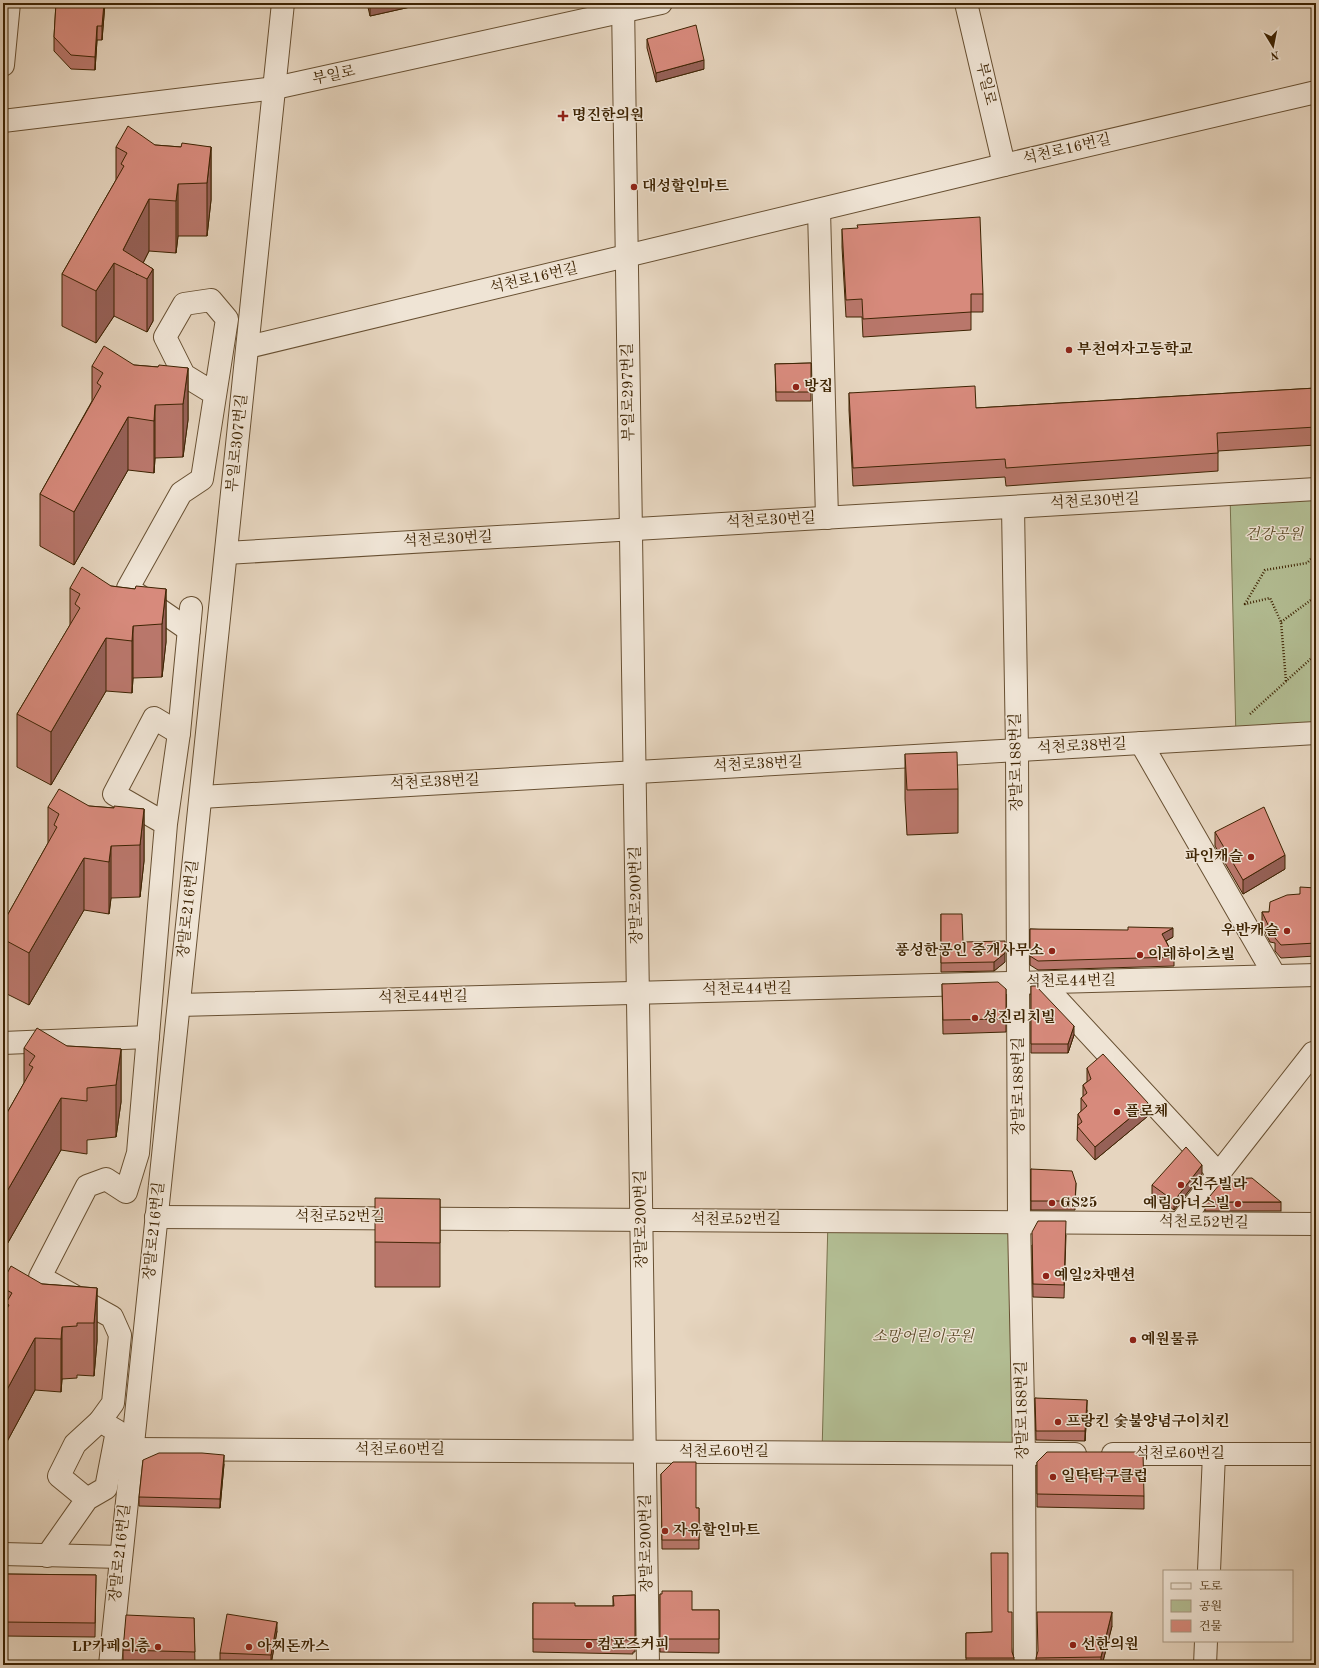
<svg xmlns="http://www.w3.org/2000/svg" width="1319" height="1668" font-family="'Old Standard TT','Noto Serif KR',serif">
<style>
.green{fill:#b3be94;stroke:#78714c}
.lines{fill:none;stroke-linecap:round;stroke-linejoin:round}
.minor-casing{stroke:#685032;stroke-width:24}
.path{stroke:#3e2403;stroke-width:2.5;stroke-dasharray:1 2;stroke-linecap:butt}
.minor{stroke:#efe4d5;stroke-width:22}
.wall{fill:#b9776b;stroke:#3e2403}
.shaded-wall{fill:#966157;stroke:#3e2403}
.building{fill:#d78a7c;stroke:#3e2403}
.poi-dot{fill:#8f2418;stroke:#efe4d5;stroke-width:1.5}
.labels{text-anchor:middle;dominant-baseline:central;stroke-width:3;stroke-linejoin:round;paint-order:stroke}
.street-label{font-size:15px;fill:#3e2403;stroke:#efe4d5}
.poi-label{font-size:15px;font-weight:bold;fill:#3e2403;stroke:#efe4d5;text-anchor:start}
.park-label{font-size:15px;font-style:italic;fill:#5b4a27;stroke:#efe4d5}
</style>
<rect width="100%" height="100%" fill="#e6d5bf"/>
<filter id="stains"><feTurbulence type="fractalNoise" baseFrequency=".005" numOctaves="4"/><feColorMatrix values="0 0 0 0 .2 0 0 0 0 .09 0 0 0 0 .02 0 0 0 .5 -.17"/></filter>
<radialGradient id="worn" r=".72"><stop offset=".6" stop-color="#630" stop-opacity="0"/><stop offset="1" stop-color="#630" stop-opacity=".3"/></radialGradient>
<!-- green -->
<g class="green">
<polygon points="1316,489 1316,733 1236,738 1230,494"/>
<polygon points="828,1220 1019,1222 1024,1454 822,1453"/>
</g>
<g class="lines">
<!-- minor casing -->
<g class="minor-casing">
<g id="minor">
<polyline points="623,3 648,1665"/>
<polyline points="966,3 1004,165"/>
<polyline points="3,65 9,3"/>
<polyline points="3,121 275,88 661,3"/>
<polyline points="819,210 827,518"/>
<polyline points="248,347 1004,165 1316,92"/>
<polyline points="1013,507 1017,750 1019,1222 1024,1454 1025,1665"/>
<polyline points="226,553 1316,489"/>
<polyline points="189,630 128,588 181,493 202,479 227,319 211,300 184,304 165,337 184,375 215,394"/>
<polyline points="179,733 191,608"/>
<polyline points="1141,743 1275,976"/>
<polyline points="201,797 1316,733"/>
<polyline points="1042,983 1219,1174"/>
<polyline points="179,1005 1316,975"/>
<polyline points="3,1043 148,1037"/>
<polyline points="156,1217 1316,1224"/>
<polyline points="1180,1223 1313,1053 1316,1053"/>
<polyline points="100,1421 113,1403 120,1335 112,1317 40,1277 87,1186 106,1179 126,1192 138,1153 166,824 114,794 154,718 179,733 166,824"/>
<polyline points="132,1449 1075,1454"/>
<polyline points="1113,1454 1316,1454"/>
<polyline points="3,1554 121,1557"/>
<polyline points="47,1556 87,1499 106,1488 117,1431 100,1421 75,1444 59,1476 87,1499"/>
<polyline points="1209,1571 1214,1454"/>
<polyline points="110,1665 283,3"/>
<polyline points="1205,1665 1206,1641"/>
</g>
</g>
<!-- path -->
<g class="path">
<polyline points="1281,622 1311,600 1316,602"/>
<polyline points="1286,681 1281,622 1270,598 1245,604 1265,570 1307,563 1316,554"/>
<polyline points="1250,714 1316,654"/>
</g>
<!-- minor -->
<use href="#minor" class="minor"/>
</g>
<!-- wall -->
<g class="wall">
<polygon points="56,3 105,3 102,40 97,40 95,70 71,69 54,51 54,37"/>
<polygon points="367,3 428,3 370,16"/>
<polygon points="647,39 704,69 656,82 647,48"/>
<polygon points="155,145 181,147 211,147 211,200 207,236 178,236 176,253 149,251 143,263 153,269 153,321 147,332 114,316 96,343 62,326 62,274 116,180 116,147"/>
<polygon points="842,229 983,294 983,312 971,312 971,330 863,337 862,317 846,317 842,247"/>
<polygon points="811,363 811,401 776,401 775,364"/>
<polygon points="134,365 158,367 188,368 188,420 183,457 155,458 154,473 128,470 74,565 40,546 40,494 92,401 92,366"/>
<polygon points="1316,388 1316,445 1218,451 1218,471 1006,486 1005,477 853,486 849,410 849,393 976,408"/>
<polygon points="111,586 135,589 166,589 166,642 162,677 133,678 132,693 106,691 51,785 17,767 17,714 70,625 70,588"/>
<polygon points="905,754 958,789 958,833 907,835 905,799"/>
<polygon points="89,806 114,808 144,809 144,861 140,897 111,898 109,914 84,910 29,1005 3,992 3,923 48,843 48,807"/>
<polygon points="1215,832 1285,869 1243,894 1215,846"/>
<polygon points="1316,888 1316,956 1281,958 1275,951 1275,943 1270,942 1262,926 1262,912 1269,912 1300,894"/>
<polygon points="941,914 963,942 1005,962 994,971 941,972"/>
<polygon points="1030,929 1173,937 1166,941 1174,957 1174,966 1038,970 1030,965"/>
<polygon points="942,984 1006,989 1006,1032 943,1034"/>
<polygon points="1031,986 1074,1035 1068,1053 1031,1053"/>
<polygon points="67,1046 121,1049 121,1102 116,1137 87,1140 87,1154 61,1150 6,1246 3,1244 3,1120 24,1083 24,1048"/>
<polygon points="1087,1068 1148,1116 1095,1160 1077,1140 1078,1114 1081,1111 1081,1098 1083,1097 1083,1085 1087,1082"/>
<polygon points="1031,1169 1076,1183 1075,1210 1031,1210"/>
<polygon points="1202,1174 1174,1210 1152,1194 1152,1185"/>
<polygon points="440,1199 440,1287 375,1287 375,1242"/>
<rect x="1205" y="1202" width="76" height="9"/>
<polygon points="1066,1235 1064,1298 1033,1297 1032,1245"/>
<polygon points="3,1281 97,1288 97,1341 94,1376 77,1375 77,1378 62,1379 61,1392 35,1390 3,1449"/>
<polygon points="1035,1398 1087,1410 1085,1441 1036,1440"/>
<polygon points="1037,1462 1144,1496 1144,1509 1037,1507"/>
<polygon points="224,1464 220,1508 139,1506 139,1497"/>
<polygon points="661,1474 696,1508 699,1508 699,1549 662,1549"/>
<polygon points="3,1574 96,1575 95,1637 3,1636"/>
<polygon points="660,1594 692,1610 719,1610 719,1653 660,1652"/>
<polygon points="635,1595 635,1652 633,1652 633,1654 533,1652 533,1603 575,1606 613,1606 613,1596"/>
<polygon points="1008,1612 1012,1652 1014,1658 1014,1665 966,1665 966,1633 992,1632"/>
<polygon points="194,1618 195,1665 123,1663 123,1650"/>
<polygon points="1112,1626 1102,1665 1036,1665 1036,1658"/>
<polygon points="277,1631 271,1664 220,1662 220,1653"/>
</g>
<!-- shaded-wall -->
<g class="shaded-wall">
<polygon points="104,3 105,3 102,40 102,26"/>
<polygon points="370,3 428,3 370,16"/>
<polygon points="97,26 97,40 95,70 95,57"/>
<polygon points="704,60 704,69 656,82 656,73"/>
<polygon points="211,147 211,200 207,236 207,183"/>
<polygon points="178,184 178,236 176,253 176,201"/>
<polygon points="149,199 149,251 137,275 123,250"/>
<polygon points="114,263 114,316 96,343 96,291"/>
<polygon points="153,269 153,321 147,332 147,279"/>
<polygon points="188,368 188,420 183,457 183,404"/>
<polygon points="155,405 155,458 154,473 154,421"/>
<polygon points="128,417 128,470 74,565 74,512"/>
<polygon points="166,589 166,642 162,677 162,624"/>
<polygon points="133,626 133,678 132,693 132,641"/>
<polygon points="106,638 106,691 51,785 51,732"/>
<polygon points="144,809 144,861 140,897 140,845"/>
<polygon points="111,846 111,898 109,914 109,862"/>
<polygon points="1285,855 1285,869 1243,894 1243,880"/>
<polygon points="84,858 84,910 29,1005 29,953"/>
<polygon points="1173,928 1173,937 1162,943 1162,934"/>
<polygon points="1005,953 1005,962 994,971 994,962"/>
<polygon points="1074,1026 1074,1035 1068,1053 1068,1044"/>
<polygon points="121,1049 121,1102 116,1137 116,1085"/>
<polygon points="61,1098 61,1150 6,1246 6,1193"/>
<polygon points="1148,1103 1148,1116 1095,1160 1095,1147"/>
<polygon points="1202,1165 1202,1174 1174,1210 1174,1201"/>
<polygon points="97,1288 97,1341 94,1376 94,1323"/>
<polygon points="62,1327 62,1379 61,1392 61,1339"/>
<polygon points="35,1338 35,1390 3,1449 3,1397"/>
<polygon points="1087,1400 1087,1410 1085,1441 1085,1431"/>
<polygon points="224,1455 224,1464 220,1508 220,1499"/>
<polygon points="1112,1612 1112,1626 1102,1665 1101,1665 1101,1657"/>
<polygon points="277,1622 277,1631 271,1664 271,1655"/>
</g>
<!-- building -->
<g class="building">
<polygon points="56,3 104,3 102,26 97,26 95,57 71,55 54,37"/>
<polygon points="696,25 704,60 656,73 647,39"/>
<polygon points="128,126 155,145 181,147 182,143 211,147 207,183 178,184 176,201 149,199 123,250 153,269 147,279 114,263 96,291 62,274 124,166 121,164 127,153 116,147"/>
<polygon points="980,217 983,294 971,294 971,312 863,319 862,299 846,300 842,229 858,228 857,225"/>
<polygon points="104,346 134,365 158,367 159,365 188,368 183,404 155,405 154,421 128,417 74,512 40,494 101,386 97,383 103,373 92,366"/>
<polygon points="811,363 811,392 776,392 775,364"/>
<polygon points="975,386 976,408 1316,388 1316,427 1217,433 1218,453 1006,468 1005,459 853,468 849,393"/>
<polygon points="82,567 111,586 135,589 136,586 166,589 162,624 133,626 132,641 106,638 51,732 17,714 80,608 75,604 80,594 70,588"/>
<polygon points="957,752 958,789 907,790 905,754"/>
<polygon points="59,789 89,806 114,808 114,806 144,809 140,845 111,846 109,862 84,858 29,953 3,939 3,923 57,827 54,825 59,814 48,807"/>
<polygon points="1264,807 1285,855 1243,880 1215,832"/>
<polygon points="1300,887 1316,888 1316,943 1281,945 1275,938 1275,929 1270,929 1262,912 1269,912 1270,902 1287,895 1300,894"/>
<polygon points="941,914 962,914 963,942 1005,941 1005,953 994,962 941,963"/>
<polygon points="1128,927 1173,928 1162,934 1174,957 1038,961 1030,956 1030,929 1128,930"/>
<polygon points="998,982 1006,989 1006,1019 943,1020 942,984"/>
<polygon points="1031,986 1036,986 1074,1026 1068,1044 1031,1044"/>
<polygon points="37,1028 67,1046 121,1049 116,1085 87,1088 87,1101 61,1098 6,1193 3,1192 3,1120 33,1067 29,1065 35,1056 24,1048"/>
<polygon points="1103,1054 1148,1103 1095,1147 1077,1126 1082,1122 1078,1114 1087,1106 1081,1098 1087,1093 1083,1085 1091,1079 1087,1068"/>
<polygon points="1186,1147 1202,1165 1174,1201 1152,1185"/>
<polygon points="1031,1169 1072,1171 1076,1183 1075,1201 1031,1201"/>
<polygon points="1252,1178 1281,1202 1205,1202 1224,1179"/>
<polygon points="375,1198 440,1199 440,1243 375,1242"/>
<polygon points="1038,1221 1066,1221 1064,1285 1033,1284 1032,1232"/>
<polygon points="11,1266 42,1284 97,1288 94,1323 77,1323 77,1326 62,1327 61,1339 35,1338 3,1397 3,1316 9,1305 6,1303 12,1293 3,1288 3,1281"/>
<polygon points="1035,1398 1087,1400 1085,1431 1036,1431"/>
<polygon points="1047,1452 1143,1452 1144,1496 1037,1494 1037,1462"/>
<polygon points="159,1453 202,1453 224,1455 220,1499 139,1497 143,1460"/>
<polygon points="673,1462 696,1462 696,1508 699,1508 699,1540 662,1540 661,1474"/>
<polygon points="991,1553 1008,1553 1008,1612 1012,1612 1012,1652 1014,1658 966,1658 966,1633 992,1632"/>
<polygon points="3,1574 96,1575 95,1623 3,1622"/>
<polygon points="662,1591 692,1591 692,1610 719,1610 719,1639 660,1639 660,1594 662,1594"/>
<polygon points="635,1595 635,1638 633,1638 633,1640 533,1639 533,1603 575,1603 575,1606 614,1606 613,1596"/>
<polygon points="1037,1612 1112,1612 1101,1657 1036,1658 1038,1651"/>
<polygon points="227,1614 277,1622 271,1655 220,1653"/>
<polygon points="126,1615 194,1618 195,1652 123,1650"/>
</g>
<!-- markers -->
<g class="poi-dot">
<path d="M561 110h4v4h4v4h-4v4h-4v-4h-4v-4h4z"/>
<circle cx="634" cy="187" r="4"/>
<circle cx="1069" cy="350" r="4"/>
<circle cx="796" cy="387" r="4"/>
<circle cx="1251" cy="857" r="4"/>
<circle cx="1287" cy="931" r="4"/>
<circle cx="1052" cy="951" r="4"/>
<circle cx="1140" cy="955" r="4"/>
<circle cx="975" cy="1018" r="4"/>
<circle cx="1117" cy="1112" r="4"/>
<circle cx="1181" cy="1185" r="4"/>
<circle cx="1052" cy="1203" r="4"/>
<circle cx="1238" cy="1204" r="4"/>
<circle cx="1046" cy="1276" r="4"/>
<circle cx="1133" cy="1340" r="4"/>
<circle cx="1058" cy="1422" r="4"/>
<circle cx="1053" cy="1477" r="4"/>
<circle cx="665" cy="1531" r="4"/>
<circle cx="589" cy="1645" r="4"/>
<circle cx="1073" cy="1645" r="4"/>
<circle cx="158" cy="1647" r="4"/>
<circle cx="249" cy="1647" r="4"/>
</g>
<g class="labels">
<!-- street labels -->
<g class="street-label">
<text transform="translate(334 76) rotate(-12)">부일로</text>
<text transform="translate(985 84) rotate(77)">부일로</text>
<text transform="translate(1067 150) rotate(-13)">석천로16번길</text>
<text transform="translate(534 279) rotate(-13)">석천로16번길</text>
<text transform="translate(629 392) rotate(-91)">부일로297번길</text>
<text transform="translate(238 443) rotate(-84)">부일로307번길</text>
<text transform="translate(1095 502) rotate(-3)">석천로30번길</text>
<text transform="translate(771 521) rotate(-3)">석천로30번길</text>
<text transform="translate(448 540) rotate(-3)">석천로30번길</text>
<text transform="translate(1082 747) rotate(-3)">석천로38번길</text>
<text transform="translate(1017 762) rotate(-91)">장말로188번길</text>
<text transform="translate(758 765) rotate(-3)">석천로38번길</text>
<text transform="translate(435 783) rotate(-3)">석천로38번길</text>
<text transform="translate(637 895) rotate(-91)">장말로200번길</text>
<text transform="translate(189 909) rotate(-84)">장말로216번길</text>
<text transform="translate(1071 982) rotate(-1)">석천로44번길</text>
<text transform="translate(747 990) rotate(-1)">석천로44번길</text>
<text transform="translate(423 998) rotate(-1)">석천로44번길</text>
<text transform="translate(1019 1086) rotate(-90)">장말로188번길</text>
<text x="340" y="1217">석천로52번길</text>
<text transform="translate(642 1219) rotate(-91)">장말로200번길</text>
<text x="736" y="1220">석천로52번길</text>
<text transform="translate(1204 1223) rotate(1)">석천로52번길</text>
<text transform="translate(155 1231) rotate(-84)">장말로216번길</text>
<text transform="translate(1023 1410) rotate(-91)">장말로188번길</text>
<text x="400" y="1450">석천로60번길</text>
<text x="724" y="1452">석천로60번길</text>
<text x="1180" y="1454">석천로60번길</text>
<text transform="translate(647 1543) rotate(-91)">장말로200번길</text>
<text transform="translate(121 1553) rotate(-84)">장말로216번길</text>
</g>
<!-- poi labels -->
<g class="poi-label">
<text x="572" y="116">명진한의원</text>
<text x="642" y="187">대성할인마트</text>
<text x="1077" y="350">부천여자고등학교</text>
<text x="804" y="387">방집</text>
<text x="1243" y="857" text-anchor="end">파인캐슬</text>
<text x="1279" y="931" text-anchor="end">우반캐슬</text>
<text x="1044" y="951" text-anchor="end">풍성한공인 중개사무소</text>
<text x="1148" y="955">이레하이츠빌</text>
<text x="983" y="1018">성진리치빌</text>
<text x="1125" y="1112">플로체</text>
<text x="1189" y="1185">진주빌라</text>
<text x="1060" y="1203">GS25</text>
<text x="1230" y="1204" text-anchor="end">예림아너스빌</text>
<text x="1054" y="1276">예일2차맨션</text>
<text x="1141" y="1340">예원물류</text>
<text x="1066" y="1422">프랑킨 숯불양념구이치킨</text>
<text x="1061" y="1477">일탁탁구클럽</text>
<text x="673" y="1531">자유할인마트</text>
<text x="597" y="1645">컴포즈커피</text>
<text x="1081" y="1645">선한의원</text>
<text x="150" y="1647" text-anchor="end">LP카페이층</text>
<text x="257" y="1647">아찌돈까스</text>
</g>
<!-- park labels -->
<g class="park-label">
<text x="1274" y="535">건강공원</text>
<text x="923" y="1337">소망어린이공원</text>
</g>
</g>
<!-- margin -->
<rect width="1319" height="1668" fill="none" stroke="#e6d5bf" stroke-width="16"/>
<rect x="4" y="4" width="1311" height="1660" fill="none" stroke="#3e2403" stroke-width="2"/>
<rect x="8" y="8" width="1303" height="1652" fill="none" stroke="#3e2403"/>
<!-- legend -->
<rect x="1163" y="1570" width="130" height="72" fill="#efe4d5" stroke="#a89781"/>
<rect x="1171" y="1583" width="20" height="6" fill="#efe4d5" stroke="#a89781"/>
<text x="1199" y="1590" font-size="12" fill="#3e2403">도로</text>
<rect x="1171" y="1600" width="20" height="12" fill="#b3be94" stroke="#a89781"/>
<text x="1199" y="1610" font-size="12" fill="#3e2403">공원</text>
<rect x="1171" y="1620" width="20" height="12" fill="#d78a7c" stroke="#a89781"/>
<text x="1199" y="1630" font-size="12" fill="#3e2403">건물</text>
<!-- north arrow -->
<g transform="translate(1273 46) rotate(170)" stroke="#efe4d5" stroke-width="3" paint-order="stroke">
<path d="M0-3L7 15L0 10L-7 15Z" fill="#3e2403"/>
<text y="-6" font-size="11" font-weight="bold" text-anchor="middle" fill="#3e2403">N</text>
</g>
<rect width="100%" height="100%" filter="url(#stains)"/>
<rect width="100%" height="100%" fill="url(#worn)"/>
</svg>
